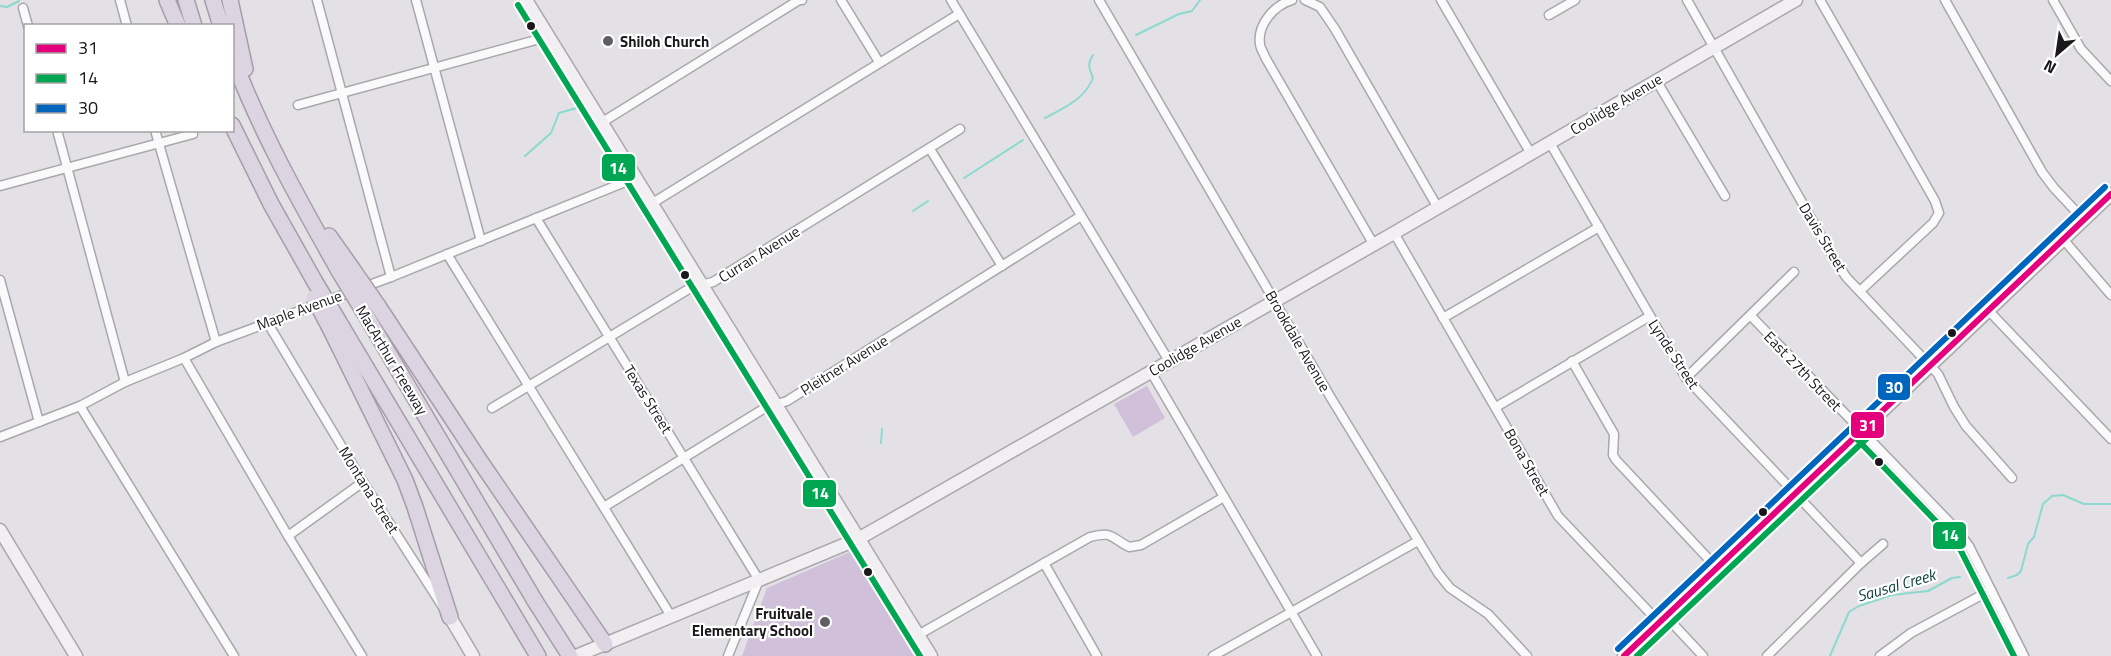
<svg xmlns="http://www.w3.org/2000/svg" width="2111" height="656" font-family="'Titillium Web',sans-serif">
<style>
.green{fill:#d0c0d9}
.lines{fill:none;stroke-linecap:round;stroke-linejoin:round}
.stream{stroke:#8bd9cf;stroke-width:2}
.street-casing{stroke:#aaa8ac;stroke-width:11}
.secondary-casing{stroke:#aaa8ac;stroke-width:15}
.highway-casing{stroke:#a69dab;stroke-width:18}
.street{stroke:#fbfafb;stroke-width:8}
.secondary{stroke:#f2eff3;stroke-width:12}
.highway{stroke:#dcd4e0;stroke-width:15}
.highway-bridge-casing{stroke:#a69dab;stroke-width:18;stroke-linecap:butt}
.highway-bridge{stroke:#dcd4e0;stroke-width:15}
.bus-1-casing{stroke:#fff;stroke-width:10}
.bus-2-casing{stroke:#fff;stroke-width:10}
.bus-3-casing{stroke:#fff;stroke-width:10}
.bus-1{stroke:#e5007d;stroke-width:6}
.bus-2{stroke:#00a651;stroke-width:6}
.bus-3{stroke:#0065bd;stroke-width:6}
.bus-dot{fill:#1a181b;stroke:#fff;stroke-width:2}
.poi-dot{fill:#615e62;stroke:#fff;stroke-width:2}
.labels{text-anchor:middle;dominant-baseline:central;stroke-width:4.5;stroke-linejoin:round;paint-order:stroke}
.poi-label{font-size:15px;font-weight:bold;fill:#1a181b;stroke:#fff;text-anchor:start}
.street-label{font-size:15px;fill:#1a181b;stroke:#fff}
.water-label{font-size:16px;font-style:italic;fill:#083e37;stroke:#fff}
.line-badge{stroke:#fff;stroke-width:2}
.badge-label{font-size:16px;text-anchor:middle;font-weight:bold;fill:#fff}
</style>
<rect width="100%" height="100%" fill="#e4e1e6"/>
<!-- green -->
<g class="green">
<polygon points="1147,386 1165,418 1133,437 1114,404"/>
<polygon points="852,551 917,656 742,656 767,588"/>
</g>
<g class="lines">
<!-- stream -->
<g class="stream">
<polyline points="0,6 7,7 19,1"/>
<polyline points="1136,35 1179,14 1192,11 1200,0"/>
<path d="M1045,118C1064,108 1085,99 1093,78C1089,68 1087,64 1093,55"/>
<polyline points="525,156 551,133 559,113 580,107"/>
<polyline points="964,178 1023,140"/>
<polyline points="913,211 928,201"/>
<polyline points="881,443 882,429"/>
<polyline points="2008,578 2017,575 2021,571 2028,544 2034,537 2043,504 2052,496 2063,495 2084,504 2111,504"/>
<polyline points="1830,656 1849,612 1859,606 1892,595 1928,591 1952,578 1960,577"/>
</g>
<!-- street casing -->
<g class="street-casing">
<g id="street">
<polyline points="120,0 127,26"/>
<polyline points="317,0 391,277"/>
<polyline points="416,0 481,241"/>
<polyline points="841,0 879,62"/>
<polyline points="951,0 1169,361"/>
<polyline points="1099,0 1331,398 1438,573 1450,588 1488,614 1527,656"/>
<path d="M1292,0C1275,5 1257,24 1260,44C1260,48 1264,53 1265,57L1374,245"/>
<polyline points="1305,0 1320,7 1335,29 1438,208"/>
<polyline points="1441,0 1531,154"/>
<polyline points="1687,0 1837,264 1847,278 1938,374 1954,407 1966,426 2012,478"/>
<polyline points="1820,0 1935,201 1939,213 1933,223 1860,291"/>
<polyline points="1945,0 2042,172 2054,188 2084,220"/>
<polyline points="2053,0 2081,49 2111,81"/>
<polyline points="23,8 28,26"/>
<polyline points="1549,15 1575,0"/>
<polyline points="1656,80 1725,196"/>
<polyline points="298,105 547,37"/>
<polyline points="601,123 799,0 802,0"/>
<polyline points="57,130 125,382"/>
<polyline points="155,130 216,342"/>
<polyline points="1550,143 1686,378 1861,563"/>
<polyline points="930,149 1002,266"/>
<polyline points="0,186 193,134"/>
<polyline points="651,204 959,14"/>
<polyline points="536,218 759,580 728,656"/>
<polyline points="1394,233 1558,516 1652,615 1674,625 1703,656"/>
<polyline points="2063,239 2111,295"/>
<polyline points="447,254 671,616"/>
<polyline points="0,280 39,422"/>
<polyline points="1988,310 2111,439"/>
<polyline points="1751,316 1958,531 1969,546 2024,656"/>
<polyline points="1443,318 1599,227"/>
<polyline points="267,322 363,482 443,607"/>
<polyline points="184,358 288,536 362,656"/>
<polyline points="1572,361 1614,434 1613,455 1616,460 1717,568"/>
<polyline points="1151,372 1317,656"/>
<polyline points="1686,378 1794,272"/>
<polyline points="80,406 234,656"/>
<polyline points="1496,407 1650,316"/>
<polyline points="492,408 692,287 713,282 960,129"/>
<polyline points="0,437 80,406 125,382 184,358 216,342 391,277 635,178"/>
<polyline points="604,507 765,408 787,401 1081,216"/>
<polyline points="288,536 363,482"/>
<polyline points="1044,563 1097,656"/>
<path d="M918,635L1090,537C1113,531 1110,537 1129,547L1141,545L1224,497"/>
<polyline points="1213,656 1418,541"/>
<polyline points="1767,656 1861,563 1883,544"/>
<polyline points="1880,656 1911,633 1991,590"/>
<polyline points="2014,656 2021,650"/>
</g>
</g>
<!-- secondary casing -->
<g class="secondary-casing">
<g id="secondary">
<polyline points="526,0 931,656"/>
<polyline points="0,530 76,656"/>
<polyline points="450,617 473,656"/>
<polyline points="576,656 858,539 1394,233 1796,0"/>
<polyline points="1624,656 2111,194"/>
</g>
</g>
<!-- highway casing -->
<g class="highway-casing">
<g id="highway">
<polyline points="167,0 178,26"/>
<polyline points="186,0 194,26"/>
<polyline points="213,0 221,26"/>
<polyline points="230,0 245,69"/>
<path d="M232,56C260,131 300,202 339,271"/>
<polyline points="232,125 271,204 315,282"/>
<polyline points="329,236 351,267"/>
<polyline points="378,306 478,458 605,644"/>
<polyline points="364,312 535,601 570,656"/>
<polyline points="339,322 538,656"/>
<polyline points="329,326 405,480 415,507 450,617"/>
</g>
</g>
<!-- street -->
<use href="#street" class="street"/>
<!-- secondary -->
<use href="#secondary" class="secondary"/>
<!-- highway -->
<use href="#highway" class="highway"/>
<!-- highway-bridge casing -->
<g class="highway-bridge-casing">
<g id="highway-bridge">
<polyline points="351,267 378,306"/>
<polyline points="339,271 364,312"/>
<polyline points="315,282 339,322"/>
<polyline points="314,298 329,326"/>
</g>
</g>
<!-- highway-bridge -->
<use href="#highway-bridge" class="highway-bridge"/>
<!-- bus-1 casing -->
<g class="bus-1-casing">
<polyline id="bus-1" points="1624,656 2111,194"/>
</g>
<!-- bus-2 casing -->
<g class="bus-2-casing">
<g id="bus-2">
<polyline points="518,5 920,656"/>
<polyline points="1855,437 1951,537 1961,551 2014,656"/>
<polyline points="1637,656 1867,438"/>
</g>
</g>
<!-- bus-3 casing -->
<g class="bus-3-casing">
<polyline id="bus-3" points="1618,649 2105,187"/>
</g>
<!-- bus-1 -->
<use href="#bus-1" class="bus-1"/>
<!-- bus-2 -->
<use href="#bus-2" class="bus-2"/>
<!-- bus-3 -->
<use href="#bus-3" class="bus-3"/>
</g>
<!-- markers -->
<g class="bus-dot">
<circle cx="531" cy="26" r="5"/>
<circle cx="685" cy="275" r="5"/>
<circle cx="1952" cy="333" r="5"/>
<circle cx="1879" cy="462" r="5"/>
<circle cx="1763" cy="512" r="5"/>
<circle cx="868" cy="572" r="5"/>
</g>
<g class="poi-dot">
<circle cx="608" cy="41" r="6"/>
<circle cx="825" cy="622" r="6"/>
</g>
<g class="labels">
<!-- poi labels -->
<g class="poi-label">
<text x="620" y="41">Shiloh Church</text>
<text x="813" y="613" text-anchor="end">Fruitvale<tspan x="813" dy="17">Elementary School</tspan></text>
</g>
<!-- street labels -->
<g class="street-label">
<text transform="translate(1616 104) rotate(-31)">Coolidge Avenue</text>
<text transform="translate(1823 237) rotate(59)">Davis Street</text>
<text transform="translate(759 254) rotate(-32)">Curran Avenue</text>
<text transform="translate(299 310) rotate(-20)">Maple Avenue</text>
<text transform="translate(1298 341) rotate(60)">Brookdale Avenue</text>
<text transform="translate(1195 346) rotate(-30)">Coolidge Avenue</text>
<text transform="translate(1674 354) rotate(57)">Lynde Street</text>
<text transform="translate(392 360) rotate(59)">MacArthur Freeway</text>
<text transform="translate(844 365) rotate(-32)">Pleitner Avenue</text>
<text transform="translate(1803 371) rotate(46)">East 27th Street</text>
<text transform="translate(648 399) rotate(58)">Texas Street</text>
<text transform="translate(1527 462) rotate(60)">Bona Street</text>
<text transform="translate(369 490) rotate(58)">Montana Street</text>
</g>
<!-- water labels -->
<g class="water-label">
<text transform="translate(1896 585) rotate(-16)">Sausal Creek</text>
</g>
</g>
<g class="line-badge">
<rect x="601" y="153" width="35" height="29" rx="6" fill="#00a651"/>
<rect x="1877" y="373" width="34" height="28" rx="6" fill="#0065bd"/>
<rect x="1850" y="411" width="35" height="28" rx="6" fill="#e5007d"/>
<rect x="802" y="479" width="35" height="29" rx="6" fill="#00a651"/>
<rect x="1932" y="521" width="35" height="29" rx="6" fill="#00a651"/>
</g>
<g class="badge-label">
<text x="618" y="174">14</text>
<text x="1894" y="393">30</text>
<text x="1868" y="431">31</text>
<text x="820" y="499">14</text>
<text x="1950" y="541">14</text>
</g>
<!-- legend -->
<rect x="24" y="24" width="210" height="108" fill="#ffffff" stroke="#a3a3a4" stroke-width="1.5"/>
<rect x="36" y="44" width="30" height="9" fill="#e5007d" stroke="#a3a3a4" stroke-width="1.5"/>
<text x="78" y="54" font-size="18" fill="#1a181b">31</text>
<rect x="36" y="74" width="30" height="9" fill="#00a651" stroke="#a3a3a4" stroke-width="1.5"/>
<text x="78" y="84" font-size="18" fill="#1a181b">14</text>
<rect x="36" y="104" width="30" height="9" fill="#0065bd" stroke="#a3a3a4" stroke-width="1.5"/>
<text x="78" y="114" font-size="18" fill="#1a181b">30</text>
<!-- north arrow -->
<g transform="translate(2057 54) rotate(209)" stroke="#ffffff" stroke-width="4.5" paint-order="stroke">
<path d="M0-4.5L10 22L0 15L-10 22Z" fill="#1a181b"/>
<text y="-9" font-size="16" font-weight="bold" text-anchor="middle" fill="#1a181b">N</text>
</g>
</svg>
